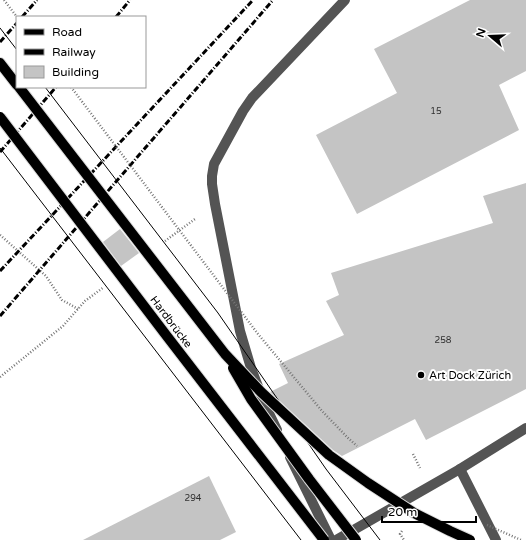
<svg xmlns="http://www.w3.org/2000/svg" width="526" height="540" font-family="'Varela Round',sans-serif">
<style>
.building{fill:#c4c4c4}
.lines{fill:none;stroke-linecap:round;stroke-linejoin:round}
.major-casing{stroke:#dbdbdb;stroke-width:12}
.path{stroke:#767676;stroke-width:2.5;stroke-dasharray:1 2;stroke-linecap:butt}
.minor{stroke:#545454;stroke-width:10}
.major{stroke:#000;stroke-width:10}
.tram{stroke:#000;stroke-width:1}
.rail{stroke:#000;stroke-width:3;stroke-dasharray:6 2 1 2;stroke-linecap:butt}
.major-bridge-casing{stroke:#dbdbdb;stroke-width:12;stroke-linecap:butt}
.path-bridge{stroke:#767676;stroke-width:2.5;stroke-dasharray:1 2;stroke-linecap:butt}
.major-bridge{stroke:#000;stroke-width:10}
.poi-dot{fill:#000;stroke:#fff;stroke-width:1.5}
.labels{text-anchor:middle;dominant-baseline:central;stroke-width:4;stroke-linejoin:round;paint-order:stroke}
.number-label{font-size:9px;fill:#313131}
.street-label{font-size:11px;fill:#000;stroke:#fff}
.poi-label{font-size:11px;fill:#000;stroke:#fff;text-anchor:start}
</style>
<rect width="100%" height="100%" fill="#fff"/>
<!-- building -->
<g class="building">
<polygon points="470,0 526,0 526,71 499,85 519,130 357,214 316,135 397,93 374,49"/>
<polygon points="526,183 526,389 426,440 415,419 342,456 333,450 270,392 288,383 279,364 344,335 326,301 339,295 331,273 493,223 483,196"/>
<polygon points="120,229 139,253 121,266 103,242"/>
<polygon points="209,476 236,532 220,540 83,540"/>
</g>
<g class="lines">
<!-- major casing -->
<g class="major-casing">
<polyline id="major" points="0,63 17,85"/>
</g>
<!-- path -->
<g class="path">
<polyline points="4,0 17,17"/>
<polyline points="0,235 46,276 62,300 78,309"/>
<polyline points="165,241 195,219"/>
<polyline points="0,377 63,326 85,301 104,287"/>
<polyline points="413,454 420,468"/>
<polyline points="402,531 400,534 404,540"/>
</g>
<!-- minor -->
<g class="minor">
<polyline points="277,430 265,405 251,368 240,331 215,204 212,184 212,176 214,164 243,111 252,98 345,0"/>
<polyline points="290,457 331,540"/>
<polyline points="460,469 496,540"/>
<polyline points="336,540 460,469 526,428"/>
</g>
<!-- major -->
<use href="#major" class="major"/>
<!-- tram -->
<g class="tram">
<polyline points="0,28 17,50"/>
<polyline points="45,87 218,313 326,469 380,540"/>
<polyline points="0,148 301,540"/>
</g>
<!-- rail -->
<g class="rail">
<polyline points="22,17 37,0"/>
<polyline points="116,17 130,0"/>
<polyline points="0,42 17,23"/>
<polyline points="0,152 56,87"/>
<polyline points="0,271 253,0"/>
<polyline points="0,316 273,0"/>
</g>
<!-- major-bridge casing -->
<g class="major-bridge-casing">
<g id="major-bridge">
<polyline points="19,87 225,354 261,392 329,455 368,483 414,513 450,531 470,540"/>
<polyline points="0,117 166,335 324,540"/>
<polyline points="233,368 251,399 309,479 356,540"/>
</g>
</g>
<!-- path-bridge -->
<g class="path-bridge">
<polyline points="71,87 258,334 322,411 348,438 357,446"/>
<polyline points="487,525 521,540"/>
</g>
<!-- major-bridge -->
<use href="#major-bridge" class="major-bridge"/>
</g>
<!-- markers -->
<circle class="poi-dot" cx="421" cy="375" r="4"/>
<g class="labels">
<!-- number labels -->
<g class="number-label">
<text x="436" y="111">15</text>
<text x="443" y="340">258</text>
<text x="193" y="498">294</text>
</g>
<!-- street labels -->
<g class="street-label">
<text transform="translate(171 322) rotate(53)">Hardbrücke</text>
</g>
<!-- poi labels -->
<g class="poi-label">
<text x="429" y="375">Art Dock Zürich</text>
</g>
</g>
<!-- legend -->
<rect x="16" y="16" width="130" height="72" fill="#ffffff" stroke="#999999"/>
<rect x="24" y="29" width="20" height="6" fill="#000000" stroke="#999999"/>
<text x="52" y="36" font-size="12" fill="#000000">Road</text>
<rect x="24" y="49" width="20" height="6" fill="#000000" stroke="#999999"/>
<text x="52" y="56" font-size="12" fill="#000000">Railway</text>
<rect x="24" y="66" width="20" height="12" fill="#c4c4c4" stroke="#999999"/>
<text x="52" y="76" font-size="12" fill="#000000">Building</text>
<!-- north arrow -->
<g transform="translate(490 36) rotate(289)" stroke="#ffffff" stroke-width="3" paint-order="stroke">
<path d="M0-3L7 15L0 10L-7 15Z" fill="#000000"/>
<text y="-6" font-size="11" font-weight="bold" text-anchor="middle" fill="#000000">N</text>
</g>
<!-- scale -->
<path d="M382 516v6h94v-6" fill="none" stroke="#000000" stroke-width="2"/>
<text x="388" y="516" font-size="12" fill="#000000" stroke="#ffffff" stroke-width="3" paint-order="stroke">20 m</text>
</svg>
